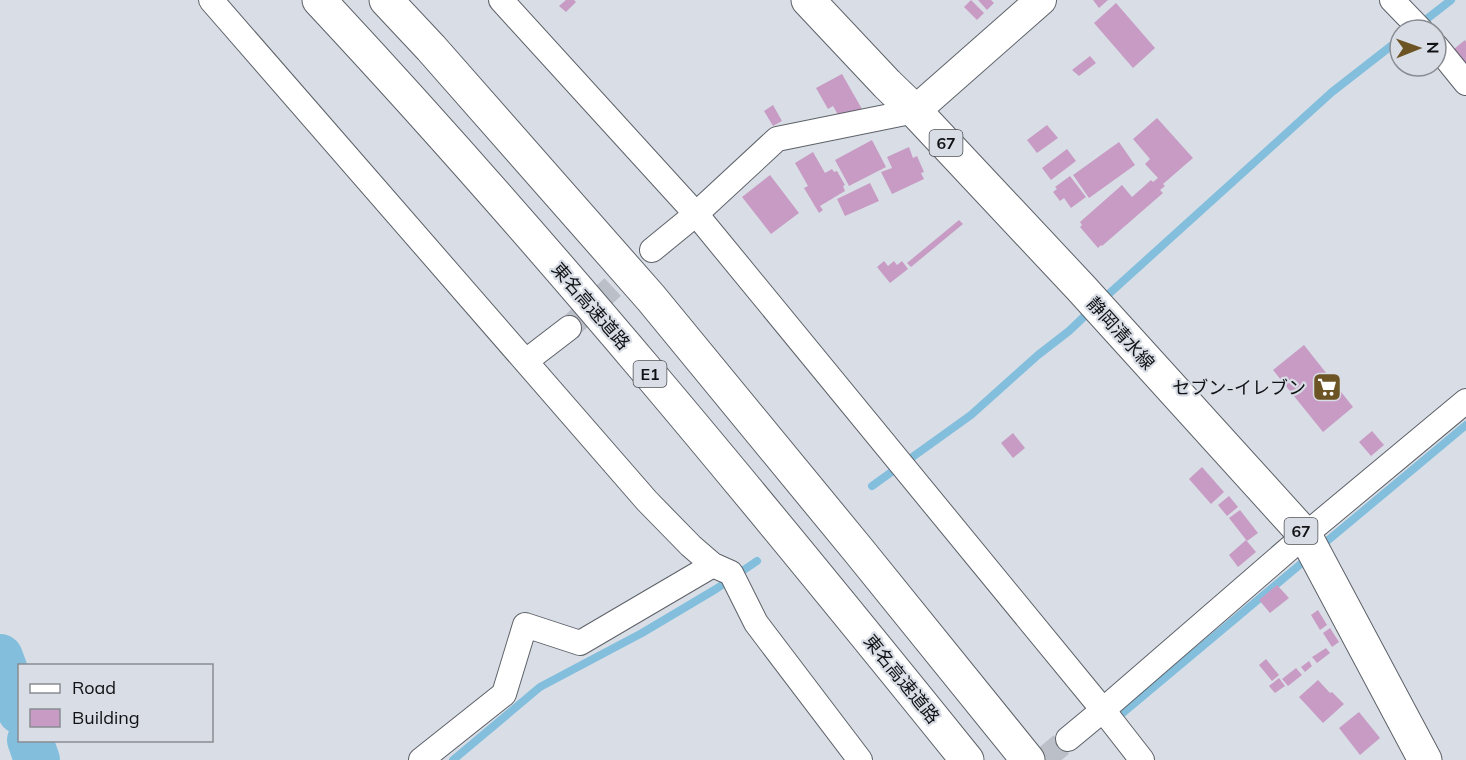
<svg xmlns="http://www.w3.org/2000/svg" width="1466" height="760" font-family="Mulish,'Noto Sans JP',sans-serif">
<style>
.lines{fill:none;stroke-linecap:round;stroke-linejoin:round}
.stream{stroke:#83bfdd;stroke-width:8}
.river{stroke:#83bfdd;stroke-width:46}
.building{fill:#c79bc4}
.minor-tunnel{stroke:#bbbfc7;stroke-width:24;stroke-dasharray:24 12;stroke-linecap:butt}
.minor-casing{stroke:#5d6168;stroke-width:26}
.tertiary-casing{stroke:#5d6168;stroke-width:32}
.primary-casing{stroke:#5d6168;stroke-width:35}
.motorway-casing{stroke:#5d6168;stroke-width:35}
.minor{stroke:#fff;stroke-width:24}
.tertiary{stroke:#fff;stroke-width:30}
.primary{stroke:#fff;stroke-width:33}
.motorway{stroke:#fff;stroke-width:33}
.labels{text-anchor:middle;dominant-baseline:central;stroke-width:4.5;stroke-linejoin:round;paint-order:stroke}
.shield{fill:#d9dee6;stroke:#4d4f54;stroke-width:1.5}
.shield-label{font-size:16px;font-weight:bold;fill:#111215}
.street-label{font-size:18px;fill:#111215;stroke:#d9dee6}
.poi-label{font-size:18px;fill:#111215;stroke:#d9dee6;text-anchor:end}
</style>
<rect width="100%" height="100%" fill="#d9dee6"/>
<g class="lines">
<!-- stream -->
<g class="stream">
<polyline points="1419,25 1451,0"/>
<polyline points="1101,301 1332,92 1400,39"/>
<polyline points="872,486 971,415 1038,355 1069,331 1090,311"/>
<polyline points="1320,547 1466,425"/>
<polyline points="1118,717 1309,557"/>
<polyline points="453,760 540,687 642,633 716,589 757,561"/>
</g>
<!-- river -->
<g class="river">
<polyline points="0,657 20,711"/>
<polyline points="30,740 37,760"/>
</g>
</g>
<!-- building -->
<g class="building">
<polygon points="566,0 574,0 576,2 566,12 559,6"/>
<polygon points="971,0 984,13 977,20 964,7"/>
<polygon points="978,0 991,0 994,3 987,10"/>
<polygon points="1093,0 1108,0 1099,8"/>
<polygon points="1116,3 1155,48 1133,68 1094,23"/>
<polygon points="1465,40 1466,42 1466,74 1449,53"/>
<polygon points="1090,56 1096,63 1079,76 1072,70"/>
<polygon points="842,74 862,109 841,120 833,106 828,109 816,88"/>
<polygon points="773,105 782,121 773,126 764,111"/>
<polygon points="1157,118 1193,158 1163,184 1165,186 1160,190 1163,193 1102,246 1101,245 1098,248 1080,227 1082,225 1080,222 1122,185 1132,197 1151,180 1153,182 1158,178 1145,164 1150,159 1133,139"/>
<polygon points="1047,125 1058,138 1037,153 1027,140"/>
<polygon points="872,140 886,167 849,186 835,160"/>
<polygon points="1119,142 1135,165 1089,198 1073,175"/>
<polygon points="909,147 913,158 917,156 924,172 921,173 924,179 892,194 881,172 892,168 887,157"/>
<polygon points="1067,149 1076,161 1051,180 1042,168"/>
<polygon points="813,152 825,173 832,169 834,172 837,171 845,185 843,186 845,191 820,206 823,210 819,213 804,188 808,186 795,163"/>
<polygon points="770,175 799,213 771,234 742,197"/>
<polygon points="1070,176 1086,197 1071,208 1064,198 1060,201 1053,192 1057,189 1055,187"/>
<polygon points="870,183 879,201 845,216 837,199"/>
<polygon points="959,220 963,224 911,267 907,263"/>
<polygon points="884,261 888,266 894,261 897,265 902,261 908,269 890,283 877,267"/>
<polygon points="1304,345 1353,407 1323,432 1273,370"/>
<polygon points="1372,431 1384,445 1371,456 1359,442"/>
<polygon points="1013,433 1025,448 1013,458 1001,443"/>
<polygon points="1202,467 1224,492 1211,504 1189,479"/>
<polygon points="1229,496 1238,507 1227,516 1218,505"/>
<polygon points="1240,510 1258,533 1247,541 1229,518"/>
<polygon points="1246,540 1256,552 1238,567 1229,555"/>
<polygon points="1277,585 1289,598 1270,613 1259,600"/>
<polygon points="1318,610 1327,625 1320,630 1311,615"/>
<polygon points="1330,628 1339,642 1332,647 1323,633"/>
<polygon points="1326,648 1330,653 1317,663 1312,657"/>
<polygon points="1266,659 1279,675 1272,681 1259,665"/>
<polygon points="1309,661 1312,666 1305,672 1301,667"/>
<polygon points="1296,668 1302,675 1288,686 1282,679"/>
<polygon points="1279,678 1285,686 1275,693 1269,686"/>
<polygon points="1318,680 1330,693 1332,692 1344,704 1323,723 1299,697"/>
<polygon points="1359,712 1380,738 1360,755 1339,728"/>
</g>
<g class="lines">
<!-- minor-tunnel -->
<g class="minor-tunnel">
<polyline points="569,328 652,250"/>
<polyline points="1043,760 1068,739"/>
</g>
<!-- minor casing -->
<g class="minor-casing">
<g id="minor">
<polyline points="211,0 647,501 691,546 713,565 731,573 756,623 860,760"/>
<polyline points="501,0 696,214 1103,710 1142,760"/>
<polyline points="1392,0 1421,30"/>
<polyline points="1436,46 1466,83"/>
<polyline points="652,250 696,214 777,139 915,111"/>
<polyline points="526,361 569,328"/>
<polyline points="1068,739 1103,710 1305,535 1466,401"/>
<polyline points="421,760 504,694 525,625 580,643 713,565"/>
</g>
</g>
<!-- tertiary casing -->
<g class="tertiary-casing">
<polyline id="tertiary" points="915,111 1041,0"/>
</g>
<!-- primary casing -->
<g class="primary-casing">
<polyline id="primary" points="808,0 887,84 915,111 1081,288 1305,535 1425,760"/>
</g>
<!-- motorway casing -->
<g class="motorway-casing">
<g id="motorway">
<path d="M319,0C546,243 758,501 967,760"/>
<polyline points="386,0 431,48 651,298 859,551 1028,760"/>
</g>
</g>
<!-- minor -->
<use href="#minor" class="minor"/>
<!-- tertiary -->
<use href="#tertiary" class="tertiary"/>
<!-- primary -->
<use href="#primary" class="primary"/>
<!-- motorway -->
<use href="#motorway" class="motorway"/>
</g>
<!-- icons -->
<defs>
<g id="supermarket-square" transform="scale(1.5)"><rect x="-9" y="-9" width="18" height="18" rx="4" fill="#6d5425" stroke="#d9dee6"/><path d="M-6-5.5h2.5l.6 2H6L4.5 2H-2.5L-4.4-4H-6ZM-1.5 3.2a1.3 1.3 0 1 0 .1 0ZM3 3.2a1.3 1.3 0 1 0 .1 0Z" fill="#fff"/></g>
</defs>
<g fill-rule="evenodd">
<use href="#supermarket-square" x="1327" y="387"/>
</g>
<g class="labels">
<!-- shield labels -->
<g class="shield">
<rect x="929.5" y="130" width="33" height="26" rx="4.5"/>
<rect x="633.5" y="361" width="33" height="26" rx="4.5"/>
<rect x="1284.5" y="518" width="33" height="26" rx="4.5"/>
</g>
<g class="shield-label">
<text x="946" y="143">67</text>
<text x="650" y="374">E1</text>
<text x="1301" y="531">67</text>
</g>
<!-- street labels -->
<g class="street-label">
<text transform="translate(591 306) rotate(49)">東名高速道路</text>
<text transform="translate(1121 333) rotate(48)">静岡清水線</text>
<text transform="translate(902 679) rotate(51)">東名高速道路</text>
</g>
<!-- poi labels -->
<g class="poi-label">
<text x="1306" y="387">セブン-イレブン</text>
</g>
</g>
<!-- legend -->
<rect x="18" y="664" width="195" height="78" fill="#d9dee6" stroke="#898c92" stroke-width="1.5"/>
<rect x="30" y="684" width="30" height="9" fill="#ffffff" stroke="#898c92" stroke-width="1.5"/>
<text x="72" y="694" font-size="18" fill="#111215">Road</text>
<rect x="30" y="709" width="30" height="18" fill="#c79bc4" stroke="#898c92" stroke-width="1.5"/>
<text x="72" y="724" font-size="18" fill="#111215">Building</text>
<!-- north arrow -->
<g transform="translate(1418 48) rotate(89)"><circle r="28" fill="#d9dee6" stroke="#898c92" stroke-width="1.5"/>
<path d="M0-4.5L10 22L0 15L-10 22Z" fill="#6d5425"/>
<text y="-9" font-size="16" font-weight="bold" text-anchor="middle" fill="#111215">N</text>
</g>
</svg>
